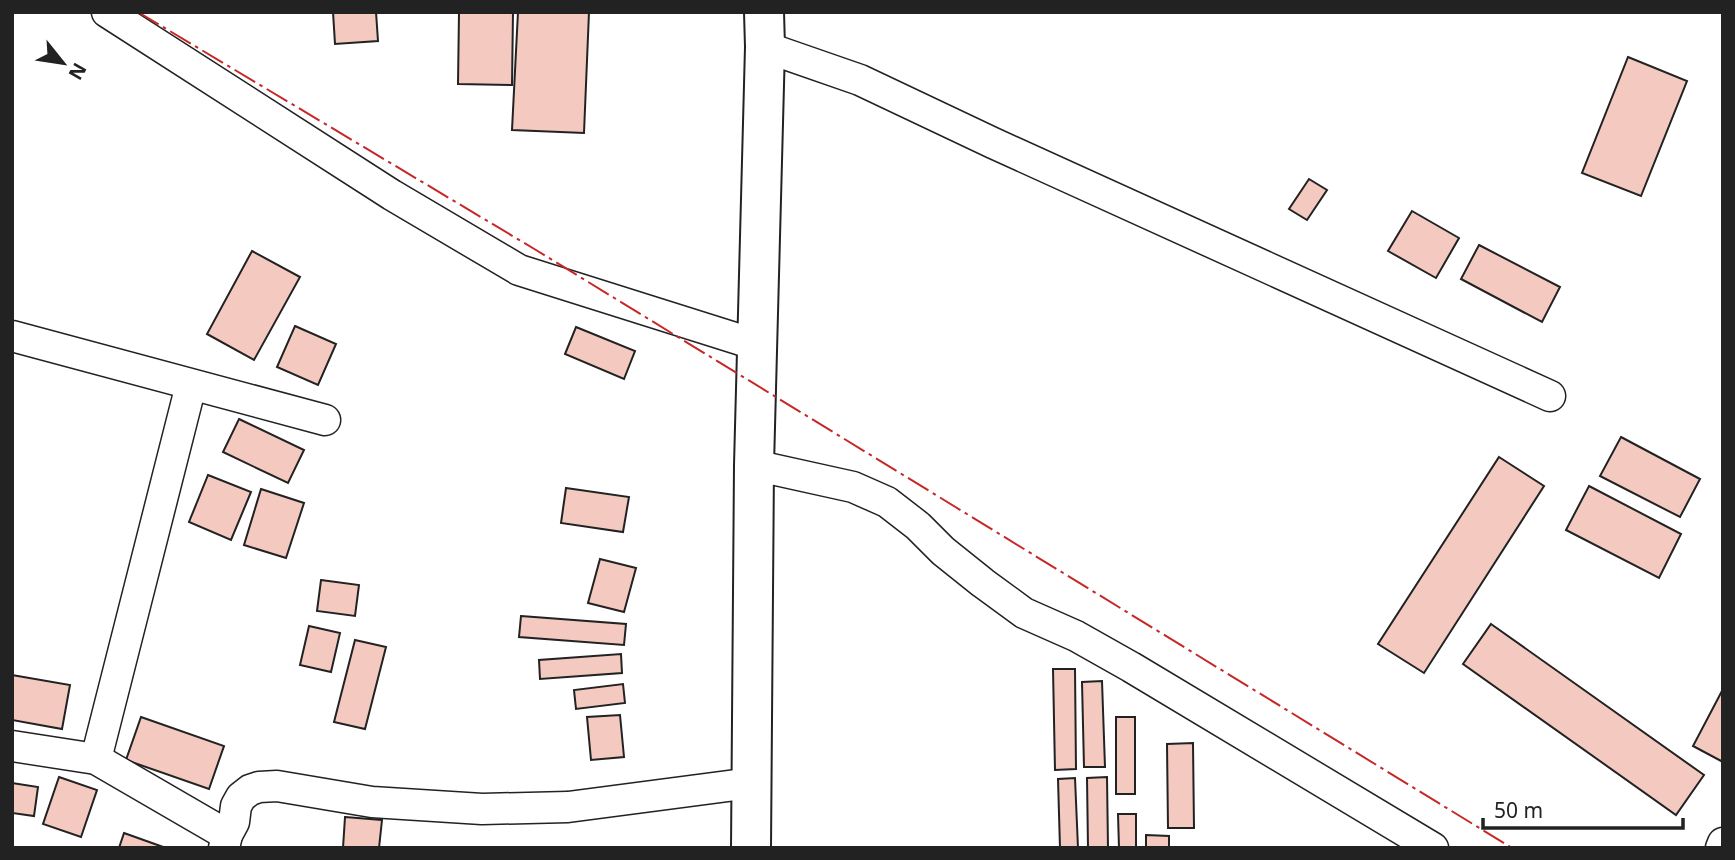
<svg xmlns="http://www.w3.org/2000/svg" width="1735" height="860" font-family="'Noto Sans',sans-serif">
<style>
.building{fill:#f3c9c0;stroke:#222;stroke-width:2}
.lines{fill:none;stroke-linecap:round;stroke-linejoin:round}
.minor-casing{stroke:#222;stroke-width:33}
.major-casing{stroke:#222;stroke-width:42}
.minor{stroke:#fff;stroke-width:30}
.major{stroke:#fff;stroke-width:38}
.power{stroke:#c62828;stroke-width:2;stroke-dasharray:24 5 3.5 5;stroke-linecap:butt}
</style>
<rect width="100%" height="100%" fill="#fff"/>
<!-- building -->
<g class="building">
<polygon points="333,12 376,12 378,41 335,44"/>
<polygon points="459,12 513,12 512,85 458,84"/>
<polygon points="518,12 589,12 584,133 512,130"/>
<polygon points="1628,57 1687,81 1641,196 1582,173"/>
<polygon points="1309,179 1327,190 1307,220 1289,209"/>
<polygon points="1412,211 1459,238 1436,278 1388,251"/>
<polygon points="1479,245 1560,287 1542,322 1461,279"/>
<polygon points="252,251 300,277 254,360 207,334"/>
<polygon points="295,326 336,344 318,385 277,367"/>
<polygon points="576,327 635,351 624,379 565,354"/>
<polygon points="239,419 304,450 288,483 223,452"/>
<polygon points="1621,437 1700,479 1680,517 1600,476"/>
<polygon points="1499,457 1544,486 1424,673 1378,644"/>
<polygon points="208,475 251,492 231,540 189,522"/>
<polygon points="1589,486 1681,534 1659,578 1566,530"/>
<polygon points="566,488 629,497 623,532 561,523"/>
<polygon points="261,489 304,503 286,558 244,545"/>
<polygon points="600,559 636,568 624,612 588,603"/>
<polygon points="321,580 359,585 355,616 317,611"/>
<polygon points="521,616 626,624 624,645 519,637"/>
<polygon points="1491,624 1704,775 1676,815 1463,664"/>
<polygon points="309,626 340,633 331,672 300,665"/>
<polygon points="355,640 386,647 365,729 334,722"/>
<polygon points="621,654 622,673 540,679 539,660"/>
<polygon points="1053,669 1075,669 1076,769 1055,770"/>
<polygon points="12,675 70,685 62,729 12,720"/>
<polygon points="1102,681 1105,767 1084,767 1082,682"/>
<polygon points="623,684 625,703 576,709 574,690"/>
<polygon points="1723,689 1723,762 1693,746"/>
<polygon points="620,715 624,757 591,760 587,717"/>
<polygon points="141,717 224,746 209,789 126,760"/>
<rect x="1116" y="717" width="19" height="77"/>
<polygon points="1193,743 1194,828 1168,828 1167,744"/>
<polygon points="59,777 97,790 81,837 43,824"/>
<polygon points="1107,777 1108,848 1088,848 1087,778"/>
<polygon points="1075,778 1078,848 1060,848 1058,779"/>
<polygon points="12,783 38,787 34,816 12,813"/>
<polygon points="1118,814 1136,814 1136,848 1119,848"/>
<polygon points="345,817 382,820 379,848 343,848"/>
<polygon points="124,833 166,848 119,848"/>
<polygon points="1146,835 1169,836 1169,848 1146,848"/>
</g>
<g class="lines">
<!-- minor casing -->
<g class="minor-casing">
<g id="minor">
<polyline points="107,12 392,195 519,270 757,345"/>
<polyline points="765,47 860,80 993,143 1550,396"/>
<polyline points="12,336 325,420"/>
<polyline points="754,465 853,487 887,502 918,526 943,551 983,583 1024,613 1076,636 1131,667 1433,848"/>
<polyline points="12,746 96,759 227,835"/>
<polyline points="96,759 191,385"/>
<polyline points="224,848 227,835 234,822 236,806 241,797 250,790 259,787 277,786 372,802 482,809 568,807 751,783"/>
<polyline points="1721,848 1723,843"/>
</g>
</g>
<!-- major casing -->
<g class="major-casing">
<polyline id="major" points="751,848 754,465 765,47 764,12"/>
</g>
<!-- minor -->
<use href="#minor" class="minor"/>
<!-- major -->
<use href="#major" class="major"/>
<!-- power -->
<polyline class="power" points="138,12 536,250 1512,848"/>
</g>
<!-- border -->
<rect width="1735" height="860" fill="none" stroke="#222222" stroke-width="28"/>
<!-- north arrow -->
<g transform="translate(63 63) rotate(120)" stroke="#ffffff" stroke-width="5" paint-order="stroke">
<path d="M0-5L12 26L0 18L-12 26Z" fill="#222222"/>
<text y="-10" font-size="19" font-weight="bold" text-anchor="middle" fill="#222222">N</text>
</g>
<!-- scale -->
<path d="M1483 818v10h200v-10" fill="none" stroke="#222222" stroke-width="3.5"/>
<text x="1494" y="818" font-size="21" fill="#222222" stroke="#ffffff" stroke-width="5" paint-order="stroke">50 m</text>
</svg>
